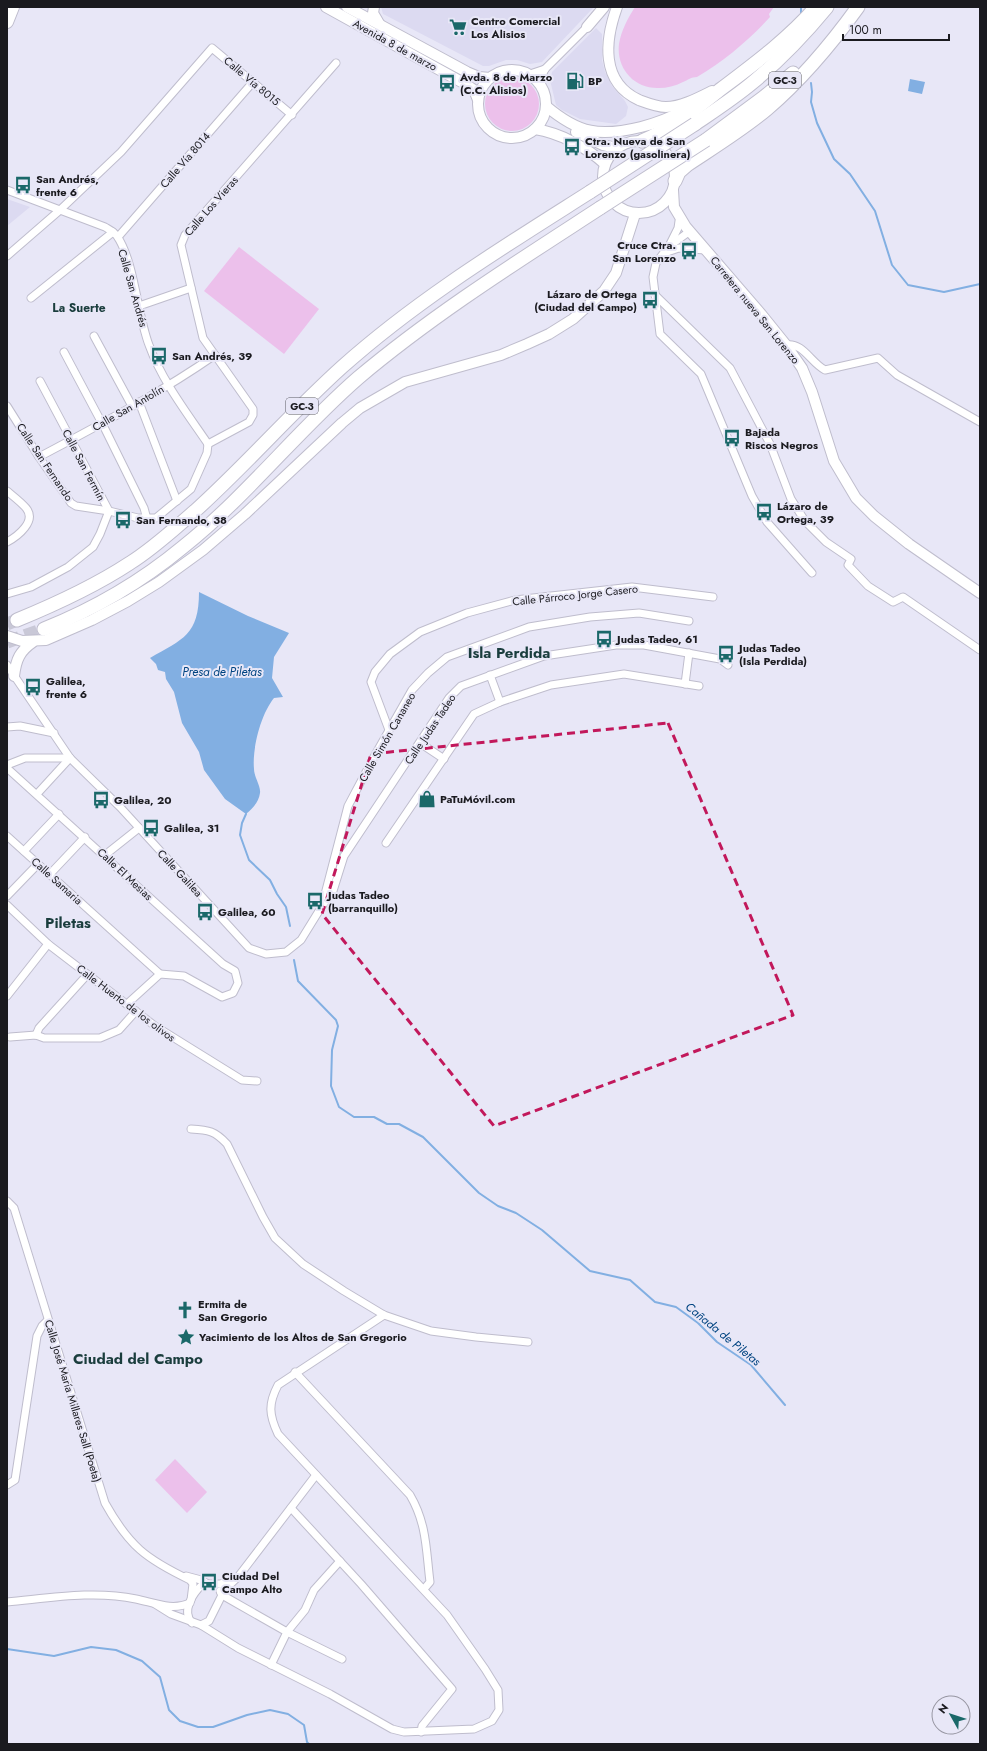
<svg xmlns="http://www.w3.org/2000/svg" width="987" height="1751" font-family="Jost,sans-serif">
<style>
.built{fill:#dcdaf1}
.green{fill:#ecc0eb}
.water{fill:#82afe2}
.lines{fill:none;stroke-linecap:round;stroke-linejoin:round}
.stream{stroke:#82afe2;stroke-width:2}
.highway-tunnel{stroke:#c9c8d7;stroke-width:13;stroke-dasharray:13 6;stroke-linecap:butt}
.street-casing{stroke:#bfbdcd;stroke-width:9}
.secondary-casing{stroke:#bfbdcd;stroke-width:12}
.primary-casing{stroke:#bfbdcd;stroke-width:14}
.highway-casing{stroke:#bfbdcd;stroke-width:15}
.street{stroke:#fff;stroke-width:7}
.secondary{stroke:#fff;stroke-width:10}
.primary{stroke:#fff;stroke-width:12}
.highway{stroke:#fff;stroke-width:13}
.highway-bridge-casing{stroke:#bfbdcd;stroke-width:15;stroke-linecap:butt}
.highway-bridge{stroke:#fff;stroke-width:13}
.marked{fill:none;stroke:#c2185b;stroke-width:3;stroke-dasharray:8 5;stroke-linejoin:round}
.labels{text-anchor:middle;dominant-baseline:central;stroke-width:4;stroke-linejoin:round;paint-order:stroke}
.shield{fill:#e8e7f7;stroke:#585860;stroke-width:1}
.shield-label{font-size:10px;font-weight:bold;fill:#1a1a1f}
.poi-label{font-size:11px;font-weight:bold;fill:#1a1a1f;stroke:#e8e7f7;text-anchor:start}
.street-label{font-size:11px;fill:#1a1a1f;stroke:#e8e7f7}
.neighbourhood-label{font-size:12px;font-weight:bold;fill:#1a3d3d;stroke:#e8e7f7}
.water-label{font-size:12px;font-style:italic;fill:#004481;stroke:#e8e7f7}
.district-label{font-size:15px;font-weight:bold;fill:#1a3d3d;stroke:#e8e7f7}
</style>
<rect width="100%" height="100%" fill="#e8e7f7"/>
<!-- built -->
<g class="built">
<polygon points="381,7 594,7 542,62 530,64 517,60 506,60 489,66 483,66 387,16 383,14"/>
<polygon points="596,28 602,34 602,60 605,72 612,86 625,101 628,107 626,116 616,124 580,119 562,110 556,105 550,80 552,72"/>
<polygon points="7,199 30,207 7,226"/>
</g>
<!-- green -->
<g class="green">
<path d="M635,7H774L769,14L770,17C748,41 725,60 697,77C691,77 688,80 683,82C675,86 667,88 659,88C634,89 616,68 619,44C621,31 628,18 635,7Z"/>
<circle cx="512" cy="104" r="27"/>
<polygon points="239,247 319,309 284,354 204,291"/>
<polygon points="175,1459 207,1492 187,1513 155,1480"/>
</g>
<!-- water -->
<g class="water">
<polygon points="910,79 925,82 922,94 908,91"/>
<path d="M199,592L248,616L289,633L274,657L272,678L283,697L274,698C261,714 252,748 254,769C254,777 261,786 260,793C259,802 252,809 246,814L225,799L204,770L199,752L182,723L174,692L166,679L165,672L158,670L156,664L150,658C183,639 199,635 199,592Z"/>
</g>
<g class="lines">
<!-- stream -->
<g class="stream">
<polyline points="801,13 801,7"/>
<polyline points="811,83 812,92 811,102 817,123 834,159 850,174 875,211 892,265 908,285 944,292 980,284"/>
<polyline points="246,814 242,823 240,835 249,860 270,880 277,894 286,907 290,926"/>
<polyline points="294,960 298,981 336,1020 338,1026 332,1050 331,1086 339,1107 354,1117 374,1117 387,1124 399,1124 423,1137 479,1193 498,1206 516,1213 542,1230 590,1271 630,1280 655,1302 676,1307 698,1323 717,1342 751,1365 785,1405"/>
<polyline points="7,1649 54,1656 91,1647 116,1650 142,1661 160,1677 169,1710 180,1721 198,1727 213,1727 247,1715 270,1710 288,1714 304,1725 307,1742 309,1744"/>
</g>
<!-- highway-tunnel -->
<g class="highway-tunnel">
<polyline points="7,624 17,620"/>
<polyline points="7,642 44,629"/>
</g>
<!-- street casing -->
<g class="street-casing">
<g id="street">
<polyline points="530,74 545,69"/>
<polyline points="539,82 545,69 587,27"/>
<path d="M7,190L105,227C110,230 114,232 117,236C135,263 137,314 149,345C162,381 187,413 208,444"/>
<polyline points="679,221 678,228 669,246 656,263 653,277 660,334 701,374 752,496 767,522 812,573"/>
<polyline points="118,237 253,82"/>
<polyline points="671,245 690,231"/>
<polyline points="664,253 679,248 705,250"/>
<polyline points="7,256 60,210 121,152 212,48 292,115"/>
<polyline points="655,295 730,368 770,444 791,499 805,521 826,542 851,559 848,565 868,586 893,602 903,597 980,650"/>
<polyline points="31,298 113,232"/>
<polyline points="139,306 191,288"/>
<polyline points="94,336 132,406"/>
<path d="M786,345C803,342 811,363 825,370L878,358L897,375L980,422"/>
<polyline points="64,352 104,427 144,508 147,519"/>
<polyline points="139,402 177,501"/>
<polyline points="7,406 39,457 71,503 76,506 109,511 138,518 156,518 191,489 207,453 208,444"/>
<polyline points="208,444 249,422 253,415 253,409 203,338 181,245 185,235 336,63"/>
<path d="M39,457C99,425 159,394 215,355"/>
<path d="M7,491C13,496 21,502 26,508C37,521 18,536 7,542"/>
<polyline points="7,594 31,587 68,567 93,547 100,534 109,511 40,381"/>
<polyline points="7,665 70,758 120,807 249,948 266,954 286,952 301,940 322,906 333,891 344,856 449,698 461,686 544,656 616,645 644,645 720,659 728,665"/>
<polyline points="490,675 500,702"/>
<polyline points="685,684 689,653"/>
<polyline points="7,727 20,726 54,733"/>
<polyline points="389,730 371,682 375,672 390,654 420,632 467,613 515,600 632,587 713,597"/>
<polyline points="420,743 444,759"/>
<polyline points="7,765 25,758 70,758"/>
<polyline points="7,768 223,964 235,971 238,983 233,993 222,997 184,976 160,974 127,1004"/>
<polyline points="37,794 70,758"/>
<polyline points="7,836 160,974"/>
<polyline points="386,843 474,714 500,702 551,685 624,674 699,686"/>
<polyline points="24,851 59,814"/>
<polyline points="105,855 139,828"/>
<polyline points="50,874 85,837"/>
<polyline points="7,896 38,864"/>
<polyline points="323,902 348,806 375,755 412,690 428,673 447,657 529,627 590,617 639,613 689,621"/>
<polyline points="7,905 48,944 155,1026 242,1080 257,1081"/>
<polyline points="7,996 48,944"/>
<polyline points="36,1035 39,1028 87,975"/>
<polyline points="10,1037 36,1035 44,1038 100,1038 119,1030 136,1011"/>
<path d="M191,1129C209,1130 215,1131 227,1144L263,1217L275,1238L303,1264L344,1291L384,1315L431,1331L476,1337L528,1342"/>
<path d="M7,1201L14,1208L105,1503C129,1546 146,1559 190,1580L193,1584L191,1600"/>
<path d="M295,1372L410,1495C427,1524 426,1550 430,1582L424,1589"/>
<polyline points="7,1485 15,1480 37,1336 42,1326 48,1320"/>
<polyline points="291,1508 361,1584 452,1689 422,1726 421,1732"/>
<polyline points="186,1576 201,1580 208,1584"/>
<polyline points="221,1593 238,1577 316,1475"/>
<polyline points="222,1595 287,1632 342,1659"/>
<path d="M7,1602C50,1598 94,1590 136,1599C155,1603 172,1611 190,1603"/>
<path d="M155,1604L171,1614L201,1625L238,1648L330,1694L392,1729L404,1732L474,1729L492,1721L499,1710L498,1690L485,1669L447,1615L278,1434C269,1415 268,1404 278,1385L384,1315"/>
<path d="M192,1623C181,1611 193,1593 203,1584H220L232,1581"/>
<polyline points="201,1625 209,1621 222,1595 220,1591"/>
<polyline points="271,1665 287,1632 305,1610 314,1590 340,1561"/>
</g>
</g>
<!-- secondary casing -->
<g class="secondary-casing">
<g id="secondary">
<polyline points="326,7 467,85 474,90 478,100"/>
<polyline points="347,7 467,72 479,77 490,78"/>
<polyline points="374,7 373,13 380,25"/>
<path d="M617,7C605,40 600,82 639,100C647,103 657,107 666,107C681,107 698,98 712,91"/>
<polyline points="587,27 604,7"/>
<circle cx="512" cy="104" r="34"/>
<path d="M546,106C579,134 600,137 641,127C657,123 672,117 687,109"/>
<path d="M535,129C560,133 586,147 605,164"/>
<polyline points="576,132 603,145 617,148"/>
<circle cx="639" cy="177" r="36"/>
<polyline points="673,190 674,207 686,227 761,314 786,345 802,368 812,392 834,461 856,498 874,516 909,544 980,593"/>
<polyline points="7,636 22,641 46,640 92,620 128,601 159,582 203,550 245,514 342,423 360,408 405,382 501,355 527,344 549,334 573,319 604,291 616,273 635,214"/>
<path d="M14,676C16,659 20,651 33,642"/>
</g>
</g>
<!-- primary casing -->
<g class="primary-casing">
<polyline id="primary" points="7,22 13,7"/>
</g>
<!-- highway casing -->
<g class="highway-casing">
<g id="highway">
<path d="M695,124C714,111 734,98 752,83C780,60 804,35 827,7"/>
<polyline points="706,140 764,97 793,73"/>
<path d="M642,141C671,129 697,108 721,89C754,64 788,39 816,7"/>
<path d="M675,181L679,172L687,165C714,147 742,130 767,109C801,80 832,43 858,7"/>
<path d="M17,620C56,604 95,586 130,563C154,548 174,529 195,511C246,465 291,413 342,367C418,299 505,246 590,192"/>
<path d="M44,629C94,609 142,581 183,547C247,496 297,431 358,378C434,314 517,262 600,208"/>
</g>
</g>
<!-- street -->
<use href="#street" class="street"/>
<!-- secondary -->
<use href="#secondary" class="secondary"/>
<!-- primary -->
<use href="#primary" class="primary"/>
<!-- highway -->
<use href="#highway" class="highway"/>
<!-- highway-bridge casing -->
<g class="highway-bridge-casing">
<g id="highway-bridge">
<polyline points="590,192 695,124"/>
<polyline points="600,208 706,140"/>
</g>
</g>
<!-- highway-bridge -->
<use href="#highway-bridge" class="highway-bridge"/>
</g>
<!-- marked area -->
<path class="marked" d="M668,723L793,1015L494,1126L322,914L371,754Z"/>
<!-- icons -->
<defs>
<g id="supermarket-bare" transform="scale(1.38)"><path d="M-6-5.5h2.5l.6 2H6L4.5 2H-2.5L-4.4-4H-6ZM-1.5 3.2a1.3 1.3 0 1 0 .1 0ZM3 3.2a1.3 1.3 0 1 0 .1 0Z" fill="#1a6869" stroke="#e8e7f7" stroke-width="2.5" paint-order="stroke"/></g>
<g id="fuel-bare" transform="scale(1.38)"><path d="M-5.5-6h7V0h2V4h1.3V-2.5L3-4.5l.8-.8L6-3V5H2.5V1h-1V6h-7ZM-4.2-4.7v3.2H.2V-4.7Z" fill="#1a6869" stroke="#e8e7f7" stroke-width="2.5" paint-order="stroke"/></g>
<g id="bus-bare" transform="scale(1.38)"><path d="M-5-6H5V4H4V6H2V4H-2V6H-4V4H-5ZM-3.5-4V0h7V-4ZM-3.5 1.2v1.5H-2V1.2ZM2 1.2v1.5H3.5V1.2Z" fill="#1a6869" stroke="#e8e7f7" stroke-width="2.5" paint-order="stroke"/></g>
<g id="shop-bare" transform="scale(1.38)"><path d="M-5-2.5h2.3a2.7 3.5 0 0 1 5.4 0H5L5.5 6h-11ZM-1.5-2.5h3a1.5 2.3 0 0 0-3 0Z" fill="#1a6869" stroke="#e8e7f7" stroke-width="2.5" paint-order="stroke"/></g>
<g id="church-bare" transform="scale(1.38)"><path d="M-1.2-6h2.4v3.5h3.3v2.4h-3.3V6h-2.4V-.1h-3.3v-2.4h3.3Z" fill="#1a6869" stroke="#e8e7f7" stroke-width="2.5" paint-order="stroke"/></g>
<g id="sight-bare" transform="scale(1.38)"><path d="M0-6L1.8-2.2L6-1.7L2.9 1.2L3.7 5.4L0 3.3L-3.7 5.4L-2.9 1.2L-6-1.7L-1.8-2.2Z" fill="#1a6869" stroke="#e8e7f7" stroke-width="2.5" paint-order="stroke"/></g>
</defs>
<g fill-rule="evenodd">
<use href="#supermarket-bare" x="458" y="27"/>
<use href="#fuel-bare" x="575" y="81"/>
<use href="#bus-bare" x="447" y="83"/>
<use href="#bus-bare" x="572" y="147"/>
<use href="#bus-bare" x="23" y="185"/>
<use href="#bus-bare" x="689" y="251"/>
<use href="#bus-bare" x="650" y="300"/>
<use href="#bus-bare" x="159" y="356"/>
<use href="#bus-bare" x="732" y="438"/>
<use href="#bus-bare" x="764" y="512"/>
<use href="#bus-bare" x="123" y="520"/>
<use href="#bus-bare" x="604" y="639"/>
<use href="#bus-bare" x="726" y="654"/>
<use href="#bus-bare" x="33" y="687"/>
<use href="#shop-bare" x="427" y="799"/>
<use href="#bus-bare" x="101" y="800"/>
<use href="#bus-bare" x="151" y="828"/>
<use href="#bus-bare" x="315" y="901"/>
<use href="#bus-bare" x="205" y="912"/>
<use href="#church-bare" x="185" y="1310"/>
<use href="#sight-bare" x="186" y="1337"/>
<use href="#bus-bare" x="209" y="1582"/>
</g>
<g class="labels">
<!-- shield labels -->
<g class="shield">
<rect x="769" y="72" width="32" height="16" rx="3"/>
<rect x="286" y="398" width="32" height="16" rx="3"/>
</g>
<g class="shield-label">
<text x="785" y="80">GC-3</text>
<text x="302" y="406">GC-3</text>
</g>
<!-- poi labels -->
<g class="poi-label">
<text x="471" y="21">Centro Comercial<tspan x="471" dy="13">Los Alisios</tspan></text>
<text x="460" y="77">Avda. 8 de Marzo<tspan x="460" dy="13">(C.C. Alisios)</tspan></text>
<text x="588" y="81">BP</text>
<text x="585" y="141">Ctra. Nueva de San<tspan x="585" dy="13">Lorenzo (gasolinera)</tspan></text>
<text x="36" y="179">San Andrés,<tspan x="36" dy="13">frente 6</tspan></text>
<text x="676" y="245" text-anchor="end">Cruce Ctra.<tspan x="676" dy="13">San Lorenzo</tspan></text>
<text x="637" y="294" text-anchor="end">Lázaro de Ortega<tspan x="637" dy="13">(Ciudad del Campo)</tspan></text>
<text x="172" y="356">San Andrés, 39</text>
<text x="745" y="432">Bajada<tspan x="745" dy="13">Riscos Negros</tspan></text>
<text x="777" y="506">Lázaro de<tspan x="777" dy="13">Ortega, 39</tspan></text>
<text x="136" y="520">San Fernando, 38</text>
<text x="617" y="639">Judas Tadeo, 61</text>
<text x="739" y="648">Judas Tadeo<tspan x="739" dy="13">(Isla Perdida)</tspan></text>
<text x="46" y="681">Galilea,<tspan x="46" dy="13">frente 6</tspan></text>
<text x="440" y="799">PaTuMóvil.com</text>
<text x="114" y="800">Galilea, 20</text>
<text x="164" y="828">Galilea, 31</text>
<text x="328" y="895">Judas Tadeo<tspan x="328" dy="13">(barranquillo)</tspan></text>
<text x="218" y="912">Galilea, 60</text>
<text x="198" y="1304">Ermita de<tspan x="198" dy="13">San Gregorio</tspan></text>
<text x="199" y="1337">Yacimiento de los Altos de San Gregorio</text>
<text x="222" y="1576">Ciudad Del<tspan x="222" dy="13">Campo Alto</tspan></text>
</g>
<!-- street labels -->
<g class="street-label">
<text transform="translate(395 45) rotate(29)">Avenida 8 de marzo</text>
<text transform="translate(252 81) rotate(40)">Calle Vía 8015</text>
<text transform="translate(185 160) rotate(-49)">Calle Vía 8014</text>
<text transform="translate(211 206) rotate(-49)">Calle Los Vieras</text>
<text transform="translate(133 288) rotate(74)">Calle San Andrés</text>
<text transform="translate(755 310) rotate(51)">Carretera nueva San Lorenzo</text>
<text transform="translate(128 408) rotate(-30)">Calle San Antolín</text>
<text transform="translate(45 462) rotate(56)">Calle San Fernando</text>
<text transform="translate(84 465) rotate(62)">Calle San Fermín</text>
<text transform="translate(575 595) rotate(-6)">Calle Párroco Jorge Casero</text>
<text transform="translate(430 729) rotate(-56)">Calle Judas Tadeo</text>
<text transform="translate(387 737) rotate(-60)">Calle Simón Cananeo</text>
<text transform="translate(180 873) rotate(47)">Calle Galilea</text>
<text transform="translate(125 874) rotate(43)">Calle El Mesias</text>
<text transform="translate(57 881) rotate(42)">Calle Samaria</text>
<text transform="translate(126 1003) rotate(37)">Calle Huerto de los olivos</text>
<text transform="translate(73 1401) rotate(73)">Calle José María Millares Sall (Poeta)</text>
</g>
<!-- neighbourhood labels -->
<g class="neighbourhood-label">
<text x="79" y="308">La Suerte</text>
</g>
<!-- water labels -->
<g class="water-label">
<text x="222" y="672">Presa de Piletas</text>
<text transform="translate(723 1334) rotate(39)">Cañada de Piletas</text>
</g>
<!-- district labels -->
<g class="district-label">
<text x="509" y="653">Isla Perdida</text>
<text x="68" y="923">Piletas</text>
<text x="138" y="1359">Ciudad del Campo</text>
</g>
</g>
<!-- border -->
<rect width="987" height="1751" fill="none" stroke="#1a1a1f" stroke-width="16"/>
<!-- north arrow -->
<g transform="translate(951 1715) rotate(309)"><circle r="19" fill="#e8e7f7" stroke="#9695a1"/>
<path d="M0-3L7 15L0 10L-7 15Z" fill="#1a6869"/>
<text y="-6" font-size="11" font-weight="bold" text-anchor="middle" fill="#1a1a1f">N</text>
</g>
<!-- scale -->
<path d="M843 34v6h106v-6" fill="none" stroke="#1a1a1f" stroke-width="2"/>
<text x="849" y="34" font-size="12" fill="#1a1a1f" stroke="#e8e7f7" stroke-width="3" paint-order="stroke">100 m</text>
</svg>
